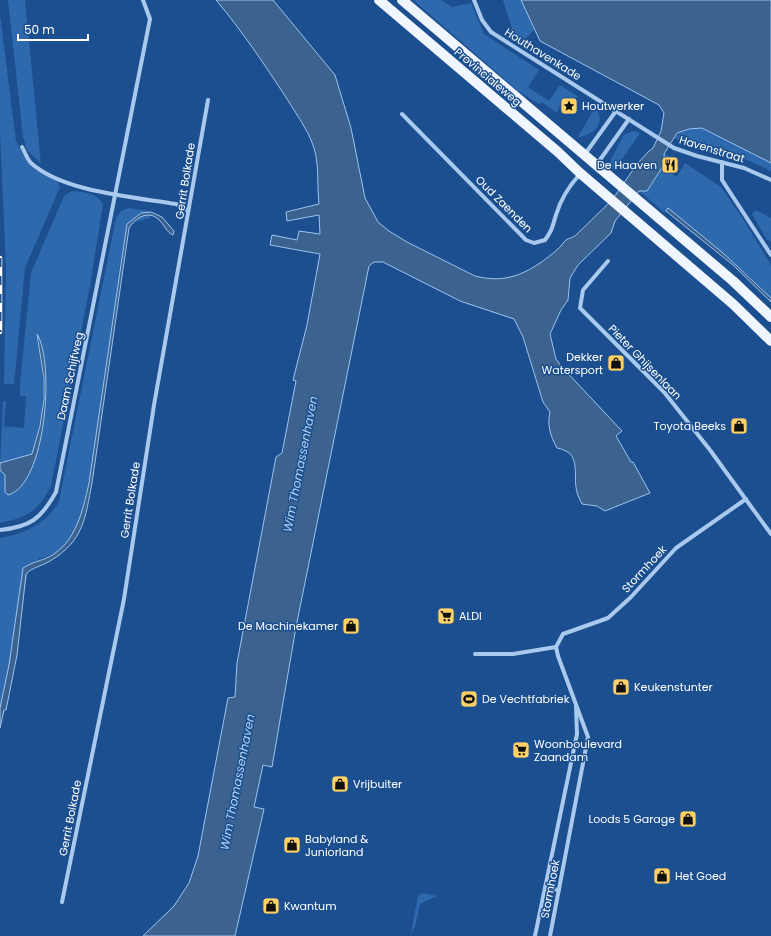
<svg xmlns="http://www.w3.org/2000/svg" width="771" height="936" font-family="Poppins,sans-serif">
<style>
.green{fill:#2e69ad}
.water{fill:#3c6290;stroke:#9cc4f0}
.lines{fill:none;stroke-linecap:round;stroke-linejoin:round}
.minor{stroke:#a9c9ee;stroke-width:4}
.primary{stroke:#f0f6ff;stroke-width:10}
.rail-casing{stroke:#fff;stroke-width:4.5}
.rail{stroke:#1b4f8f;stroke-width:3;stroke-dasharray:9;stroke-linecap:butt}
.labels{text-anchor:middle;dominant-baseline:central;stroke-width:3;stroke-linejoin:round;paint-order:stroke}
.street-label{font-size:11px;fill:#fff;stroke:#1b4f8f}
.poi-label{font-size:11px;fill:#fff;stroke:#1b4f8f;text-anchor:start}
.water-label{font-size:12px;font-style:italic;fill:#b5d3f5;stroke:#1b4f8f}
</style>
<rect width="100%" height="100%" fill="#1b4f8f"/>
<!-- green -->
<g class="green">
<polygon points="8,0 25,0 41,164 27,150 23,137"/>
<polygon points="413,0 441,0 452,7 471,3 484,34 539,70 528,87 549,101 560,85 579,97 561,102 557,113 542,102 539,104 518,91"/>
<polygon points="503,0 521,0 534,30 522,42 507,32 512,29"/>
<path d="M0,15L16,141C20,149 24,157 30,163C39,171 56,175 60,187L25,268L14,384H4L6,269L0,133Z"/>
<path d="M595,108C608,124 592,135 577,138Z"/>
<path d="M702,128L771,163V171L750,161L730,155L696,148L674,138C680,130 693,128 702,128Z"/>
<polygon points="633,131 640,133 614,171 611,165 611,159 618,146 624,135"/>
<polygon points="664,154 673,157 665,169 677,177 685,163 721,187 743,219 771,265 771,298 749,276 668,208 665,213 639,191 647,191 665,163"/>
<path d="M72,191C83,191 98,194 103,204L90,286L51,486C39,510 27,518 0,523V470L5,474L6,494L8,495C28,484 28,472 35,452C48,410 51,378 36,335C46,383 46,405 33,452L31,455L0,463L3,401H6L4,426L24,428L26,396H20V384L31,273L64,196Z"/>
<path d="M129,208L150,211V218L135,222L127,230L93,474L82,521L63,551L39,559L31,565L28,570L6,705L0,726V538C24,534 48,523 59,501L116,218L121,211Z"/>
<polygon points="756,210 771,218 771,241 767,240 752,214"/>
<polygon points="422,893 437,896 420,904 415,927 411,933 418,896"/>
</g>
<!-- water -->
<g class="water">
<path d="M216,0H273L335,75L351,128L365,198L378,222L389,231L407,242L475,276C509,285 532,271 558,249C561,247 563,242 566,240C569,238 572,238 575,236L612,200L637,164L648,152L653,148L661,131L664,113L659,105L540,41L521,0H771V163L702,128L689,129L677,133L664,154L665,163L647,191H639L615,221L611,233L578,265L570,278L568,300L561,310L550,334L556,359L561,366L622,431L616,436L631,462H633L650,493L605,511L597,506L582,504C580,500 578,496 577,492C572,474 583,453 557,448C550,435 547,425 550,412L543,402L523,337L514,319L460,301L383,262H374L369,266L296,627L272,767L263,765L254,807L264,809L235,936H143L174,906L189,883L198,856L228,698L235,697L237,663L276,457L282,453L296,381L293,380L307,325L320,254L270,245L272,235L297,240L299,231L320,234L319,215L287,221L286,212L319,204C317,188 319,172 316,156C312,135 298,117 287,99C265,65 242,31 216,0Z"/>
<polygon points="668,208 723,253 771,298 771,302 733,265 666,211"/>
<path d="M151,212L162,217L174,231L173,235C167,233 164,224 158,219C148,210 135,218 129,228L92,483C85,518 84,541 50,561C42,566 33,567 26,574L17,655L6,710H4L0,728V708L9,665L23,568C30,563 40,561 49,557C76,543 83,510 89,483L127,224L141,213Z"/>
<path d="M37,334C55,363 46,485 8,495L5,492V475L0,470V463L32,454L40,426L44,399V379Z"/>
</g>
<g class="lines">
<!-- minor -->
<g class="minor">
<polyline points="474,0 482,20 491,32 674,148 697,156 744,168 771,180"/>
<path d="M402,114L526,240L534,243L545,240C553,229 552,227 556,215C561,198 569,186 580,174"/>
<path d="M22,147C25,152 27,159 31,163C63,192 134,197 176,204L187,210"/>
<polyline points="585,154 616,111"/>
<polyline points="722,162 722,180 771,255"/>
<polyline points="597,164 629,119"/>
<polyline points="608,261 583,290 580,308 664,392 710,450 771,534"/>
<path d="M0,530C30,527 41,519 56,492L150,19L143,0"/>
<polyline points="475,654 513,654 556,647"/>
<polyline points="545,888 559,890"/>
<polyline points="62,902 124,599 154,405 208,100"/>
<polyline points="535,936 577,734 576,707"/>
<polyline points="550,936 588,737 558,656 556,647 563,634 608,618 631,597 676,548 746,499"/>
</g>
<!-- primary -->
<g class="primary">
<polyline points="379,0 558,152 580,173 733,304 771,341"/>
<polyline points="402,0 733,281 771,317"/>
</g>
<!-- rail casing -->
<g class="rail-casing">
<polyline id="rail" points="0,258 0,332"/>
</g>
<!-- rail -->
<use href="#rail" class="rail"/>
</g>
<!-- icons -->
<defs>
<g id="sight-square" transform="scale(0.9)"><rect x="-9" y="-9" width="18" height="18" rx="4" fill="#ffd166" stroke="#1b4f8f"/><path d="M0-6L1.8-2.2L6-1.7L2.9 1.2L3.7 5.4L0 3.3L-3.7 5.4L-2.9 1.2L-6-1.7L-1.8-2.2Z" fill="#111"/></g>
<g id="restaurant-square" transform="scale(0.9)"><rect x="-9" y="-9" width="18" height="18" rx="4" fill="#ffd166" stroke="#1b4f8f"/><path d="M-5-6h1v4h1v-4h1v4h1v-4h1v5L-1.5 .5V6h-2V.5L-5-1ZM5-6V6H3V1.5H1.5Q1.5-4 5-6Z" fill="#111"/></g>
<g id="shop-square" transform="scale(0.9)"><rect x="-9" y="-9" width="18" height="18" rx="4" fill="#ffd166" stroke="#1b4f8f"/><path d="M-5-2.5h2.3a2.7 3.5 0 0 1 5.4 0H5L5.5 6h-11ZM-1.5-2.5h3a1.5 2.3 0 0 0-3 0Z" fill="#111"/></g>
<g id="supermarket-square" transform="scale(0.9)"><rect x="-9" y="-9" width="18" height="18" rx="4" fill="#ffd166" stroke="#1b4f8f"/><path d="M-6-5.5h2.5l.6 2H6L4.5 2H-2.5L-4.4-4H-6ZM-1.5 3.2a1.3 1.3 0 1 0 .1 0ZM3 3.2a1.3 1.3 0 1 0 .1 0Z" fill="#111"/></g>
<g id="stadium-square" transform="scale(0.9)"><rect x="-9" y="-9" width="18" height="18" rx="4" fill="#ffd166" stroke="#1b4f8f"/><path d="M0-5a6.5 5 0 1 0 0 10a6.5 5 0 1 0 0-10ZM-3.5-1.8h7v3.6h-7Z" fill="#111"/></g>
</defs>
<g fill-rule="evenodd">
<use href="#sight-square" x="569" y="106"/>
<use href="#restaurant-square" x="670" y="165"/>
<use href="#shop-square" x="616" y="363"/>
<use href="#shop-square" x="739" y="426"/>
<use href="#supermarket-square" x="446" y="616"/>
<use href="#shop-square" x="351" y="626"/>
<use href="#shop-square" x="621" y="687"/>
<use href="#stadium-square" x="469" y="699"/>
<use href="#supermarket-square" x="521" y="750"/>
<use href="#shop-square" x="340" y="784"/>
<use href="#shop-square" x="688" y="819"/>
<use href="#shop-square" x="292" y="845"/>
<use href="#shop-square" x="662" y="876"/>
<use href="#shop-square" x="271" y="906"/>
</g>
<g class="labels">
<!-- street labels -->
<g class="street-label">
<text transform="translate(543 54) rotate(32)">Houthavenkade</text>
<text transform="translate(488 77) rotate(40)">Provincialeweg</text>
<text transform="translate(712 149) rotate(17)">Havenstraat</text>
<text transform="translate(185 181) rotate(-81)">Gerrit Bolkade</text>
<text transform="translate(504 204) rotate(45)">Oud Zaenden</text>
<text transform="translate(645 362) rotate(46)">Pieter Ghijsenlaan</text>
<text transform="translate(70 376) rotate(-78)">Daam Schijfweg</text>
<text transform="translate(130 500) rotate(-81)">Gerrit Bolkade</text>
<text transform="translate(644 569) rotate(-47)">Stormhoek</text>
<text transform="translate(70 818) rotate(-79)">Gerrit Bolkade</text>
<text transform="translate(550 889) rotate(-79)">Stormhoek</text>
</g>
<!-- poi labels -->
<g class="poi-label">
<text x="582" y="106">Houtwerker</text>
<text x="657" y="165" text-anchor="end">De Haaven</text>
<text x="603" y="357" text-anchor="end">Dekker<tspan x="603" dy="13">Watersport</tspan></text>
<text x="726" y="426" text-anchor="end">Toyota Beeks</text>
<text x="459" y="616">ALDI</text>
<text x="338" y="626" text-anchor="end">De Machinekamer</text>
<text x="634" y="687">Keukenstunter</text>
<text x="482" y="699">De Vechtfabriek</text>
<text x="534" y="744">Woonboulevard<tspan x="534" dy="13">Zaandam</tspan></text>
<text x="353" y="784">Vrijbuiter</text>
<text x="675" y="819" text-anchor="end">Loods 5 Garage</text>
<text x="305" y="839">Babyland &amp;<tspan x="305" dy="13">Juniorland</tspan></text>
<text x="675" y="876">Het Goed</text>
<text x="284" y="906">Kwantum</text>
</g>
<!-- water labels -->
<g class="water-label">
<text transform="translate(300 464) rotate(-79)">Wim Thomassenhaven</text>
<text transform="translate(237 782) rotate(-79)">Wim Thomassenhaven</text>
</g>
</g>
<!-- scale -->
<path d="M18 34v6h70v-6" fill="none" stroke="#ffffff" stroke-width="2"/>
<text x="24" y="34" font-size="12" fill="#ffffff" stroke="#1b4f8f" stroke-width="3" paint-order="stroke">50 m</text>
</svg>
